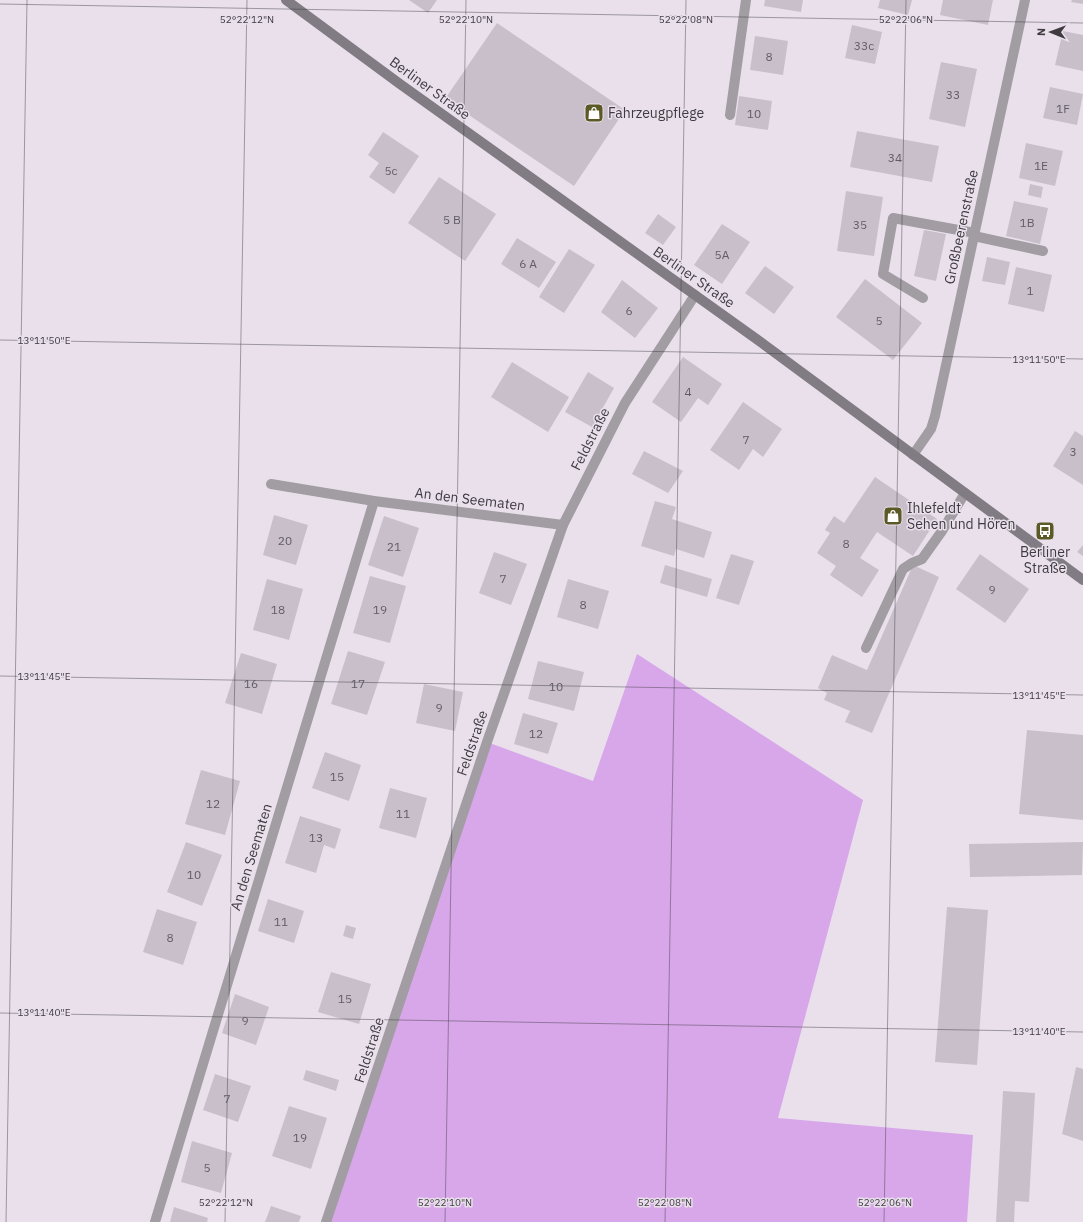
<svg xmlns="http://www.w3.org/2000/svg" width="1083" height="1222" font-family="'IBM Plex Sans',sans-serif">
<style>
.green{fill:#d8a7ea}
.building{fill:#c8bfcb}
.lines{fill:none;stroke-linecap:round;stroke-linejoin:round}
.lane{stroke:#a19da2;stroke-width:10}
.street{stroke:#a19da2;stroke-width:10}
.secondary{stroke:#817b83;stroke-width:10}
.ticks{fill:none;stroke:#3f3b40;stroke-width:1;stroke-opacity:0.45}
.labels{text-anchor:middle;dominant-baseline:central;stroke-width:3;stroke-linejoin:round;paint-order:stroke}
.number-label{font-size:12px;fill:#615c63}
.street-label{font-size:14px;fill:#3f3b40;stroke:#e9e0ec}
.poi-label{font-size:14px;fill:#3f3b40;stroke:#e9e0ec;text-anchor:start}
.ticks-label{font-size:10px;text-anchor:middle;fill:#3f3b40;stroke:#e9e0ec;stroke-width:3;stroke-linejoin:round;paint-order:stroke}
</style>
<rect width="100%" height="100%" fill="#e9e0ec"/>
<!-- green -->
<polygon class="green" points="637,654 863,800 778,1118 973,1135 967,1222 326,1222 487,742 593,781"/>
<!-- building -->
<g class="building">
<polygon points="409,0 437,0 428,13"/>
<polygon points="765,0 803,0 801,12 764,6"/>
<polygon points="880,0 912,0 908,15 878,8"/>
<polygon points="943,0 993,0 988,25 940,15"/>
<polygon points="1072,0 1083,0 1083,4 1071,2"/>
<polygon points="497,23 625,110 574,186 445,99"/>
<polygon points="852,25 882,32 875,64 845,58"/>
<polygon points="1063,31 1083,35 1083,71 1055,65"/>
<polygon points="755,36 788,41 783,75 750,70"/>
<polygon points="941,62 977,69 965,127 929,119"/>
<polygon points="1050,87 1083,94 1077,125 1043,118"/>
<polygon points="739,96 772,101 768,130 735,125"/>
<polygon points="857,131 939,146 932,182 850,167"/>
<polygon points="383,132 419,156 394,194 369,177 379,163 368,155"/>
<polygon points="1026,143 1063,151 1055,186 1019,178"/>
<polygon points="439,177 496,214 465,261 408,223"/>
<polygon points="1030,184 1043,187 1041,198 1028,195"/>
<polygon points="846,191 883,197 874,256 837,251"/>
<polygon points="1014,201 1048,208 1040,244 1006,236"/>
<polygon points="658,214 676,227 663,245 645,233"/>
<polygon points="722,224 750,242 722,284 694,265"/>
<polygon points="924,230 946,234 936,281 914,276"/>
<polygon points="517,238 556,262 539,288 501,264"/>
<polygon points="569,249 595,265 564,313 539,297"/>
<polygon points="987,257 1010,262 1005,285 982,281"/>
<polygon points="765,266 794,287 774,314 745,293"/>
<polygon points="1016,267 1052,275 1044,312 1008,304"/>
<polygon points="865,279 922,323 893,360 836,317"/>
<polygon points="622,280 658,308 635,338 601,312"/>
<polygon points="683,357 722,384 708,405 698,398 681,422 652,402"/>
<polygon points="512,362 569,397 548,432 491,397"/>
<polygon points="588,372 614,388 592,427 565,412"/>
<polygon points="743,402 782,429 763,457 753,449 739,470 710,450"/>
<polygon points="1075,431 1083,436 1083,485 1053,466"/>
<polygon points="644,451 683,471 668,493 632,474"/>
<polygon points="875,477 937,519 913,556 877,532 860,558 879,570 862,597 830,575 836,566 817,553 830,533 825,530 834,516 844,523"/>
<polygon points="655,501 676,507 672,519 712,532 704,558 676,549 674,556 641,546"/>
<polygon points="274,515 308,525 296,565 263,555"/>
<polygon points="384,516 419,528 403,577 368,565"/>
<polygon points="1083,545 1083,556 1077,552"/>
<polygon points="494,552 527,564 511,605 479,593"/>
<polygon points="731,554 754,561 739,605 716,598"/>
<polygon points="980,554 1029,589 1005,623 956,589"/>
<polygon points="665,565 712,579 707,597 660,583"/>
<polygon points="913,565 939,577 872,733 845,722 850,711 824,700 827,693 818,688 832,655 867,670"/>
<polygon points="370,576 406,586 390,643 353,633"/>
<polygon points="267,579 303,589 289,640 253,630"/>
<polygon points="568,579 609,591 598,629 557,617"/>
<polygon points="348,651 385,662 367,715 331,704"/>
<polygon points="241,653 277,664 262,714 225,703"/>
<polygon points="538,661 584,672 574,711 528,699"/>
<polygon points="424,684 463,692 455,731 416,723"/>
<polygon points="523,713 558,723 548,754 514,744"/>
<polygon points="1027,730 1083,735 1083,820 1019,814"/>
<polygon points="325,752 361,765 349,801 312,788"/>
<polygon points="201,770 240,781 225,835 185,824"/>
<polygon points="390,788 427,798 416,838 379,828"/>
<polygon points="300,816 341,829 335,849 324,845 316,873 285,863"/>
<polygon points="186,842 222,855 202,906 167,892"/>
<polygon points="1083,842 1082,875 970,877 969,844"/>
<polygon points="268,899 304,911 294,943 258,931"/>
<polygon points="947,907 988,910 977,1065 935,1062"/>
<polygon points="157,909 197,922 183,965 143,952"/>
<polygon points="346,925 356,928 353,939 343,936"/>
<polygon points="331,972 371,984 359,1024 318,1012"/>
<polygon points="235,994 269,1007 256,1045 222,1033"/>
<polygon points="1076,1067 1083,1069 1083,1141 1062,1134"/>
<polygon points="306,1070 339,1080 336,1091 303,1080"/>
<polygon points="215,1074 251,1086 238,1122 203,1110"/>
<polygon points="1003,1091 1035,1093 1029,1202 1015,1201 1014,1222 996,1222"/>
<polygon points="289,1106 327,1118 311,1169 272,1156"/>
<polygon points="192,1141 232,1153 221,1193 181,1182"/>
<polygon points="271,1206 301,1216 299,1222 265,1222"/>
<polygon points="174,1207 208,1218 207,1222 170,1222"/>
</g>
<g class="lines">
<!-- lane -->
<g class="lane">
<polyline points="730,115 746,0"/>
<polyline points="974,236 1043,251"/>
<polyline points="923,298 883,274 893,218 975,233"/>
<polyline points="866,648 903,569 912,563 922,559 942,531 965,493"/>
</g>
<!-- street -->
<g class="street">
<polyline points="913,455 931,429 935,416 1025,0"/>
<polyline points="271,484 374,501 563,525"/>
<polyline points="155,1222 374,501"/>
<polyline points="326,1222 487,742 563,525 625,403 695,295"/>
</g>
<!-- secondary -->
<polyline class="secondary" points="286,0 400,84 762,343 1083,580"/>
</g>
<!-- ticks -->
<path class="ticks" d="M0,4L1083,23M0,340L1083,359M0,676L1083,695M0,1013L1083,1032M6,1222L27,0M225,1222L247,0M445,1222L466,0M665,1222L686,0M884,1222L906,0"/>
<!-- icons -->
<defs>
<g id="shop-square" transform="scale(1)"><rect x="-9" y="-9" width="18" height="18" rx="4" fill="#5b5926" stroke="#e9e0ec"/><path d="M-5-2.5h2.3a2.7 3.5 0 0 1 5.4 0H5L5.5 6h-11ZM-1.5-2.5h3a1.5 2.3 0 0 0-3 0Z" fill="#fff"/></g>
<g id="bus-square" transform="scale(1)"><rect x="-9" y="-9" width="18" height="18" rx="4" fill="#5b5926" stroke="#e9e0ec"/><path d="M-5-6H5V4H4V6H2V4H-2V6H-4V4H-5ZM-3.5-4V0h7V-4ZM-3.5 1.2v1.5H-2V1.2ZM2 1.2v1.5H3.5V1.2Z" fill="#fff"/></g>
</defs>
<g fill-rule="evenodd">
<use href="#shop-square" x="594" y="113"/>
<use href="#shop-square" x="893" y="516"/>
<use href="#bus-square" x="1045" y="531"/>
</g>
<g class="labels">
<!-- number labels -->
<g class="number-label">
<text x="864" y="45">33c</text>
<text x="769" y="56">8</text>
<text x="953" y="94">33</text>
<text x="1063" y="108">1F</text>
<text x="754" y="113">10</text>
<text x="895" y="157">34</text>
<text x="1041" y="165">1E</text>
<text x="391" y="170">5c</text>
<text x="452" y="219">5 B</text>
<text x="1027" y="222">1B</text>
<text x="860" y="224">35</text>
<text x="722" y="254">5A</text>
<text x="528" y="263">6 A</text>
<text x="1030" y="290">1</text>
<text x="629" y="310">6</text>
<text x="879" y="320">5</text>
<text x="688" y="391">4</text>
<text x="746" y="439">7</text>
<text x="1073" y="451">3</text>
<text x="285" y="540">20</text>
<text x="846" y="543">8</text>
<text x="394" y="546">21</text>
<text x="503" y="578">7</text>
<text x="992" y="589">9</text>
<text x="583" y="604">8</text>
<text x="278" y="609">18</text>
<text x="380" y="609">19</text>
<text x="251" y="683">16</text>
<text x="358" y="683">17</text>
<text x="556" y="686">10</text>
<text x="439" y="707">9</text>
<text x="536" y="733">12</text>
<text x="337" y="776">15</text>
<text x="213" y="803">12</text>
<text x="403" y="813">11</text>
<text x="316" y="837">13</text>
<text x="194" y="874">10</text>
<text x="281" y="921">11</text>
<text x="170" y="937">8</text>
<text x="345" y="998">15</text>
<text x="245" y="1020">9</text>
<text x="227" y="1098">7</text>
<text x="300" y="1137">19</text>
<text x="207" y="1167">5</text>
</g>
<!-- street labels -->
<g class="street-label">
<text transform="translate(430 88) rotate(36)">Berliner Straße</text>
<text transform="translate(961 227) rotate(-78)">Großbeerenstraße</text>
<text transform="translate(694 277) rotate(35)">Berliner Straße</text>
<text transform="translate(590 439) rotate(-63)">Feldstraße</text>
<text transform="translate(470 499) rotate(7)">An den Seematen</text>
<text transform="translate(472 743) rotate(-71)">Feldstraße</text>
<text transform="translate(251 857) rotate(-73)">An den Seematen</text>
<text transform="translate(369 1050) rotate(-72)">Feldstraße</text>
</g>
<!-- poi labels -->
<g class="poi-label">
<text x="608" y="113">Fahrzeugpflege</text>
<text x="907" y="508">Ihlefeldt<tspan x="907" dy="16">Sehen und Hören</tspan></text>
<text x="1045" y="552" text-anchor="middle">Berliner<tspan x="1045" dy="16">Straße</tspan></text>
</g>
</g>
<g class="ticks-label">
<text x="247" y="23">52°22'12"N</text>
<text x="466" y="23">52°22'10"N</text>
<text x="686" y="23">52°22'08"N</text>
<text x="906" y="23">52°22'06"N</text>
<text x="44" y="344">13°11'50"E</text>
<text x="1039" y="363">13°11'50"E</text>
<text x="44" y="680">13°11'45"E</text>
<text x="1039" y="699">13°11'45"E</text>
<text x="44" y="1016">13°11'40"E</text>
<text x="1039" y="1035">13°11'40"E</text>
<text x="226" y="1206">52°22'12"N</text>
<text x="445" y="1206">52°22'10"N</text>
<text x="665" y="1206">52°22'08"N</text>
<text x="885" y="1206">52°22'06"N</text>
</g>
<!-- north arrow -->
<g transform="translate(1051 32) rotate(271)" stroke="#e9e0ec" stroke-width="3" paint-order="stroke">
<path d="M0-3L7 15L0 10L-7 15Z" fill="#3f3b40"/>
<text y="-6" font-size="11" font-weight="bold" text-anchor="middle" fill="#3f3b40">N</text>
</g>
</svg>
